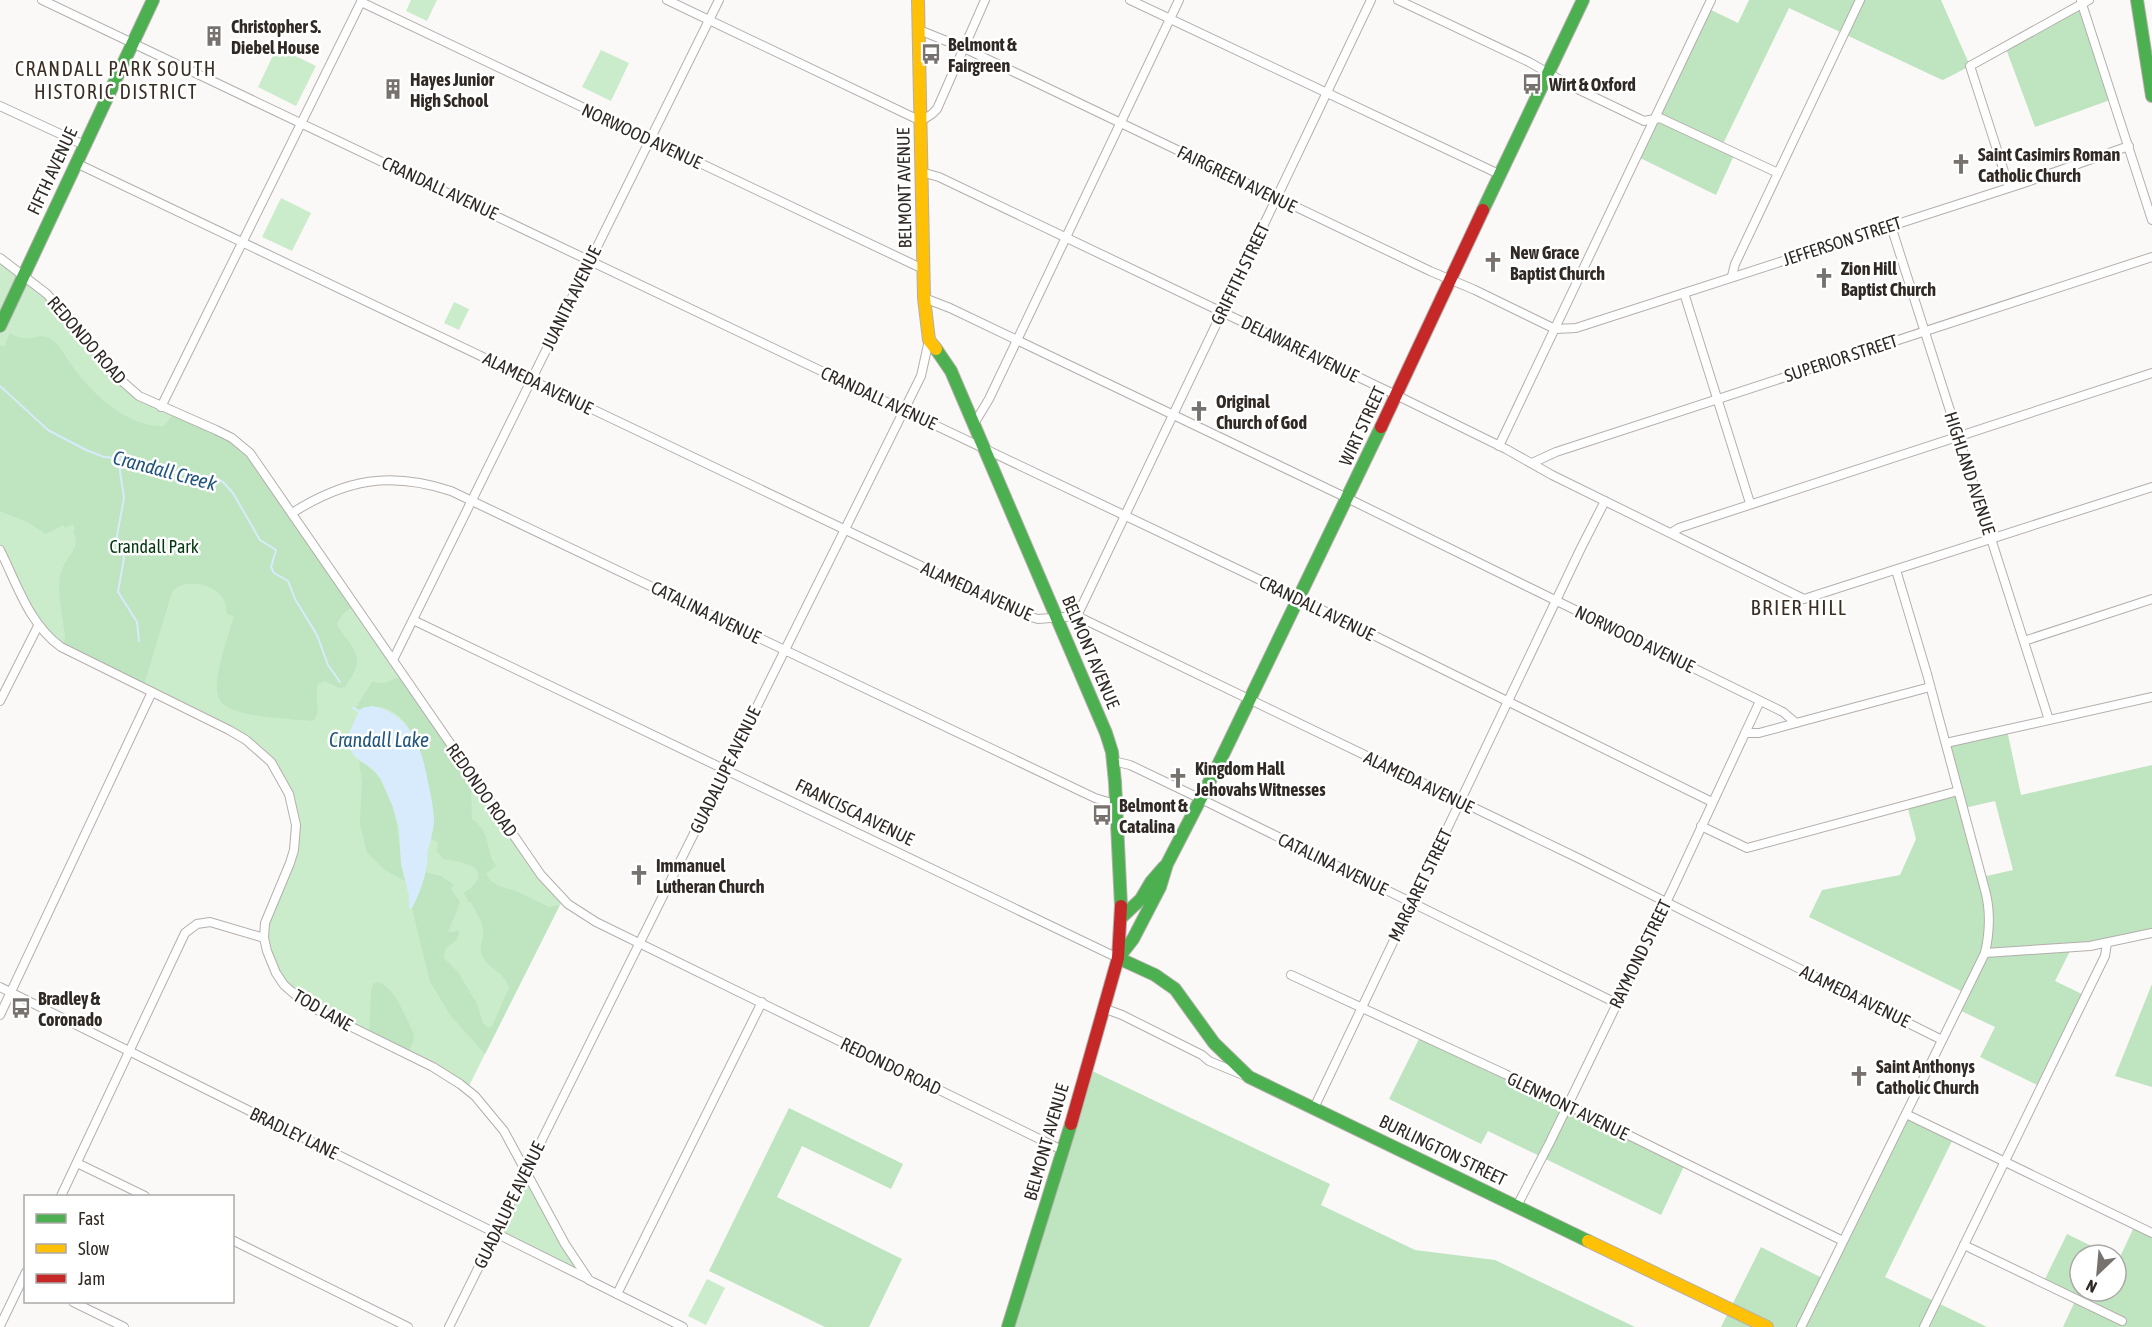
<svg xmlns="http://www.w3.org/2000/svg" width="2152" height="1327" font-family="'Asap Condensed',sans-serif">
<style>
.green{fill:#caeccb}
.forest{fill:#bee4c0;fill-rule:evenodd}
.water{fill:#d8ebfc}
.lines{fill:none;stroke-linecap:round;stroke-linejoin:round}
.stream{stroke:#d8ebfc;stroke-width:2}
.street-casing{stroke:#b4afac;stroke-width:10}
.fast-casing{stroke:#b4afac;stroke-width:14}
.slow-casing{stroke:#b4afac;stroke-width:14}
.jam-casing{stroke:#b4afac;stroke-width:14}
.street{stroke:#fefefe;stroke-width:8}
.fast{stroke:#4caf50;stroke-width:12}
.slow{stroke:#ffc107;stroke-width:12}
.jam{stroke:#c62828;stroke-width:12}
.labels{text-anchor:middle;dominant-baseline:central;stroke-width:5;stroke-linejoin:round;paint-order:stroke}
.poi-label{font-size:18px;font-weight:bold;fill:#302924;stroke:#fff;text-anchor:start}
.street-label{font-size:18px;fill:#302924;stroke:#fff}
.park-label{font-size:18px;fill:#02370f;stroke:#fff}
.neighbourhood-label{font-size:20px;letter-spacing:1.5px;fill:#3b2e23;stroke:#fff}
.water-label{font-size:20px;font-style:italic;fill:#22557e;stroke:#fff}
.quarter-label{font-size:21px;letter-spacing:1.5px;fill:#3b2e23;stroke:#fff}
</style>
<rect width="100%" height="100%" fill="#fbf9f7"/>
<!-- green -->
<g class="green">
<polygon points="411,0 437,0 427,21 406,11"/>
<polygon points="277,47 316,66 296,106 258,87"/>
<polygon points="601,50 629,63 611,101 582,87"/>
<polygon points="281,198 311,213 292,251 262,237"/>
<polygon points="0,258 24,275 123,383 243,447 541,875 567,903 559,905 467,1090 460,1084 307,1005 284,985 264,938 296,835 284,783 246,740 61,647 38,626 0,550"/>
<polygon points="454,302 469,309 459,330 444,323"/>
<polygon points="526,1170 589,1280 495,1233"/>
<polygon points="707,1279 725,1288 706,1325 688,1316"/>
</g>
<!-- forest -->
<g class="forest">
<polygon points="1749,0 1941,0 1970,66 1943,80 1940,79 1789,8 1722,146 1735,153 1716,195 1636,156 1707,8 1738,23"/>
<polygon points="2082,4 2113,99 2035,127 2005,46"/>
<path d="M10,333C14,335 19,338 23,338C36,340 40,331 54,341C62,348 66,358 73,367C91,393 129,428 163,426L167,423L174,412L243,447L355,605L344,613L337,623C339,630 343,634 347,639C363,661 358,667 345,687L339,688L325,681L318,684C313,696 323,711 313,721C294,719 228,718 219,699C211,681 229,635 234,616L227,614C226,610 226,604 224,600C215,583 184,578 172,592L143,688L61,647L65,639C64,619 56,591 61,573C66,555 82,549 73,530L75,529L73,524L65,528L64,525L46,534L27,522L0,511V345L4,347Z"/>
<path d="M403,676L476,781L471,794L472,819C493,834 484,849 496,866L486,874L491,881L499,886L516,891L549,907L560,905L485,1054L451,1016L430,982L412,908L425,872L441,876L454,885L451,889L460,902L448,932L459,931C457,945 453,941 445,949L444,958L458,972L477,1004L483,1023L489,1028L492,1026L509,988C507,974 489,969 482,956C478,947 485,938 483,928C481,919 475,910 471,902L469,903L464,893C497,869 467,862 443,859L437,851L438,842L431,839C436,818 432,800 427,779C421,752 413,715 381,707C376,706 368,708 362,708L359,711L355,709L372,682L384,683Z"/>
<path d="M2007,730L2021,795L2152,765V933L2072,947L2055,981L2086,996L2041,1087L1980,1057L1995,1027L1957,1009L1965,993L1809,917L1822,890L1900,875L1916,839L1907,805L1958,791L1946,743ZM1995,801L2013,870L1982,877L1964,808Z"/>
<path d="M359,761C404,785 395,840 405,881L385,870L367,853L360,824L362,781Z"/>
<path d="M378,982C396,988 405,1017 413,1032L414,1040L407,1055L369,1035L371,991L373,984Z"/>
<polygon points="2152,984 2152,1087 2115,1076"/>
<polygon points="1421,1035 1685,1164 1661,1215 1488,1131 1481,1144 1389,1099"/>
<polygon points="1086,1068 1330,1184 1321,1205 1415,1250 1495,1260 1635,1327 1008,1327"/>
<polygon points="789,1108 903,1164 891,1189 802,1146 777,1197 902,1259 869,1327 825,1327 709,1271"/>
<polygon points="1906,1114 1954,1137 1885,1277 1987,1327 1721,1327 1761,1247 1824,1279"/>
<polygon points="2135,1225 2152,1233 2152,1327 2063,1327 2076,1299 2043,1283 2067,1234 2110,1255 2080,1255 2080,1291 2116,1291 2116,1258 2119,1259"/>
</g>
<!-- water -->
<path class="water" d="M372,706C408,712 421,745 427,777C430,793 434,807 434,823C433,833 430,841 428,850C427,855 428,859 427,864C425,879 419,895 412,908H409V896L401,864L399,828L392,805L381,780L375,771L354,756L347,744V738L359,711L362,708Z"/>
<g class="lines">
<!-- stream -->
<g class="stream">
<polyline points="0,386 48,430 86,450 104,457 129,459 184,474 213,477 223,482 233,493 260,540 276,550 271,567 274,573 288,581 295,599 317,635 328,665 340,682"/>
<polyline points="118,458 124,498 116,541 124,558 118,592 137,622 139,641"/>
<polyline points="353,708 359,711"/>
</g>
<!-- street casing -->
<g class="street-casing">
<g id="street">
<polyline points="42,0 1298,598 1712,802"/>
<polyline points="667,0 921,121 932,114 937,109 985,0"/>
<polyline points="1130,0 1501,175"/>
<polyline points="1398,0 1529,62 1569,85 1644,121 1660,118 1778,173"/>
<polyline points="2081,1 2152,220"/>
<polyline points="361,2 923,269"/>
<polyline points="919,30 964,48 1430,271 1475,290 1555,329 1576,328 2021,184 2129,146"/>
<polyline points="0,106 84,145"/>
<polyline points="76,163 1024,615 1038,619 1077,616 1580,859 1942,1040"/>
<polyline points="921,172 939,177 1396,395 1506,449 1552,475 1804,599 2152,487"/>
<polyline points="2009,187 1970,66 2089,0"/>
<polyline points="1891,226 2049,720"/>
<polyline points="0,258 47,294 114,374 139,396 216,430 232,438 250,453 541,875 568,904 596,922 1064,1151"/>
<polyline points="1732,276 1735,264 1860,0"/>
<polyline points="1684,293 1750,503"/>
<polyline points="924,298 950,308 1347,498 1783,712 1796,723 1930,687"/>
<polyline points="161,407 362,0"/>
<polyline points="974,424 989,399 1179,0"/>
<polyline points="1499,446 1711,0"/>
<polyline points="1532,463 1556,452 2152,257"/>
<path d="M292,513C346,479 390,471 451,491L1095,798L1115,804"/>
<polyline points="1671,533 1679,528 2152,373"/>
<path d="M0,550C17,584 29,624 61,647L229,730L246,740L271,762L289,794L296,825L294,850L290,863L265,923L264,938L267,951L276,973L284,985L307,1005L433,1067L460,1084L475,1096L504,1131L565,1244L589,1280L683,1327"/>
<polyline points="1077,616 1371,0"/>
<polyline points="413,620 1118,958"/>
<polyline points="2024,641 2152,599"/>
<polyline points="393,660 719,0"/>
<polyline points="0,701 38,626"/>
<polyline points="1745,733 1759,733 1796,723"/>
<polyline points="1946,743 2152,697"/>
<polyline points="1113,761 1130,765 1201,799 1616,1003"/>
<polyline points="1701,826 1747,848 1958,791"/>
<polyline points="1985,953 2090,946 2152,933"/>
<polyline points="1291,975 1505,1074 1843,1241"/>
<polyline points="0,987 588,1279"/>
<polyline points="1103,1008 1122,1015 1202,1055 1209,1061 1243,1075"/>
<polyline points="0,1015 152,692"/>
<polyline points="1314,1108 1581,548 1605,501"/>
<polyline points="1906,1114 2152,1233"/>
<polyline points="77,1163 145,1196"/>
<polyline points="61,1196 185,933 197,924 210,922 264,938"/>
<polyline points="1517,1206 1550,1142 1674,886 1760,701"/>
<polyline points="232,1240 408,1327"/>
<polyline points="1964,1245 2122,1321"/>
<polyline points="617,1294 762,1002"/>
<polyline points="73,1302 124,1327"/>
<polyline points="0,1326 26,1272"/>
<polyline points="449,1327 921,376 929,340"/>
<path d="M1801,1327L1985,953C1990,931 1991,912 1985,890L1927,674L1896,570"/>
<polyline points="1924,1327 2105,956 2107,943"/>
</g>
</g>
<!-- fast casing -->
<g class="fast-casing">
<g id="fast">
<polyline points="2137,0 2152,96"/>
<polyline points="1483,210 1583,0"/>
<polyline points="0,326 153,0"/>
<polyline points="936,349 951,371 1106,733 1112,752 1115,782 1121,906"/>
<polyline points="1122,917 1141,899 1151,882 1164,867"/>
<polyline points="1119,957 1133,939 1160,887 1167,864 1218,765 1381,427"/>
<polyline points="1118,958 1155,975 1175,989 1214,1043 1249,1077 1588,1241"/>
<polyline points="1008,1327 1071,1124"/>
</g>
</g>
<!-- slow casing -->
<g class="slow-casing">
<g id="slow">
<polyline points="918,0 924,298 929,340 936,349"/>
<polyline points="1588,1241 1767,1327"/>
</g>
</g>
<!-- jam casing -->
<g class="jam-casing">
<g id="jam">
<polyline points="1381,427 1483,210"/>
<polyline points="1071,1124 1118,958 1121,906"/>
</g>
</g>
<!-- street -->
<use href="#street" class="street"/>
<!-- fast -->
<use href="#fast" class="fast"/>
<!-- slow -->
<use href="#slow" class="slow"/>
<!-- jam -->
<use href="#jam" class="jam"/>
</g>
<!-- icons -->
<defs>
<g id="building-bare" transform="scale(1.62)"><path d="M-4-6H4V6H1V3H-1V6H-4ZM-2.5-4.3h1.7v1.8h-1.7ZM.8-4.3h1.7v1.8H.8ZM-2.5-1h1.7V.8h-1.7ZM.8-1h1.7V.8H.8Z" fill="#77726e" stroke="#fff" stroke-width="2.5" paint-order="stroke"/></g>
<g id="bus-bare" transform="scale(1.62)"><path d="M-5-6H5V4H4V6H2V4H-2V6H-4V4H-5ZM-3.5-4V0h7V-4ZM-3.5 1.2v1.5H-2V1.2ZM2 1.2v1.5H3.5V1.2Z" fill="#77726e" stroke="#fff" stroke-width="2.5" paint-order="stroke"/></g>
<g id="church-bare" transform="scale(1.62)"><path d="M-1.2-6h2.4v3.5h3.3v2.4h-3.3V6h-2.4V-.1h-3.3v-2.4h3.3Z" fill="#77726e" stroke="#fff" stroke-width="2.5" paint-order="stroke"/></g>
</defs>
<g fill-rule="evenodd">
<use href="#building-bare" x="214" y="36"/>
<use href="#bus-bare" x="931" y="54"/>
<use href="#bus-bare" x="1532" y="84"/>
<use href="#building-bare" x="393" y="89"/>
<use href="#church-bare" x="1961" y="164"/>
<use href="#church-bare" x="1493" y="262"/>
<use href="#church-bare" x="1824" y="278"/>
<use href="#church-bare" x="1199" y="411"/>
<use href="#church-bare" x="1178" y="778"/>
<use href="#bus-bare" x="1102" y="815"/>
<use href="#church-bare" x="639" y="875"/>
<use href="#bus-bare" x="21" y="1008"/>
<use href="#church-bare" x="1859" y="1076"/>
</g>
<g class="labels">
<!-- poi labels -->
<g class="poi-label">
<text x="231" y="26">Christopher S.<tspan x="231" dy="21">Diebel House</tspan></text>
<text x="948" y="44">Belmont &amp;<tspan x="948" dy="21">Fairgreen</tspan></text>
<text x="410" y="79">Hayes Junior<tspan x="410" dy="21">High School</tspan></text>
<text x="1549" y="84">Wirt &amp; Oxford</text>
<text x="1978" y="154">Saint Casimirs Roman<tspan x="1978" dy="21">Catholic Church</tspan></text>
<text x="1510" y="252">New Grace<tspan x="1510" dy="21">Baptist Church</tspan></text>
<text x="1841" y="268">Zion Hill<tspan x="1841" dy="21">Baptist Church</tspan></text>
<text x="1216" y="401">Original<tspan x="1216" dy="21">Church of God</tspan></text>
<text x="1195" y="768">Kingdom Hall<tspan x="1195" dy="21">Jehovahs Witnesses</tspan></text>
<text x="1119" y="805">Belmont &amp;<tspan x="1119" dy="21">Catalina</tspan></text>
<text x="656" y="865">Immanuel<tspan x="656" dy="21">Lutheran Church</tspan></text>
<text x="38" y="998">Bradley &amp;<tspan x="38" dy="21">Coronado</tspan></text>
<text x="1876" y="1066">Saint Anthonys<tspan x="1876" dy="21">Catholic Church</tspan></text>
</g>
<!-- street labels -->
<g class="street-label">
<text transform="translate(642 136) rotate(25)">NORWOOD AVENUE</text>
<text transform="translate(52 171) rotate(-65)">FIFTH AVENUE</text>
<text transform="translate(1237 179) rotate(26)">FAIRGREEN AVENUE</text>
<text transform="translate(440 188) rotate(25)">CRANDALL AVENUE</text>
<text transform="translate(904 188) rotate(-91)">BELMONT AVENUE</text>
<text transform="translate(1842 241) rotate(-18)">JEFFERSON STREET</text>
<text transform="translate(1240 274) rotate(-64)">GRIFFITH STREET</text>
<text transform="translate(571 298) rotate(-64)">JUANITA AVENUE</text>
<text transform="translate(87 340) rotate(49)">REDONDO ROAD</text>
<text transform="translate(1300 349) rotate(26)">DELAWARE AVENUE</text>
<text transform="translate(1841 358) rotate(-18)">SUPERIOR STREET</text>
<text transform="translate(538 383) rotate(26)">ALAMEDA AVENUE</text>
<text transform="translate(879 398) rotate(25)">CRANDALL AVENUE</text>
<text transform="translate(1362 426) rotate(-65)">WIRT STREET</text>
<text transform="translate(1970 473) rotate(72)">HIGHLAND AVENUE</text>
<text transform="translate(977 591) rotate(24)">ALAMEDA AVENUE</text>
<text transform="translate(1317 608) rotate(26)">CRANDALL AVENUE</text>
<text transform="translate(706 612) rotate(26)">CATALINA AVENUE</text>
<text transform="translate(1635 639) rotate(26)">NORWOOD AVENUE</text>
<text transform="translate(1091 652) rotate(67)">BELMONT AVENUE</text>
<text transform="translate(725 770) rotate(-64)">GUADALUPE AVENUE</text>
<text transform="translate(1419 782) rotate(26)">ALAMEDA AVENUE</text>
<text transform="translate(482 790) rotate(55)">REDONDO ROAD</text>
<text transform="translate(855 812) rotate(26)">FRANCISCA AVENUE</text>
<text transform="translate(1333 864) rotate(26)">CATALINA AVENUE</text>
<text transform="translate(1420 885) rotate(-64)">MARGARET STREET</text>
<text transform="translate(1640 954) rotate(-64)">RAYMOND STREET</text>
<text transform="translate(1855 996) rotate(26)">ALAMEDA AVENUE</text>
<text transform="translate(323 1010) rotate(30)">TOD LANE</text>
<text transform="translate(891 1066) rotate(26)">REDONDO ROAD</text>
<text transform="translate(1568 1106) rotate(26)">GLENMONT AVENUE</text>
<text transform="translate(294 1133) rotate(26)">BRADLEY LANE</text>
<text transform="translate(1046 1142) rotate(-74)">BELMONT AVENUE</text>
<text transform="translate(1443 1150) rotate(26)">BURLINGTON STREET</text>
<text transform="translate(509 1205) rotate(-64)">GUADALUPE AVENUE</text>
</g>
<!-- park labels -->
<g class="park-label">
<text x="154" y="546">Crandall Park</text>
</g>
<!-- neighbourhood labels -->
<g class="neighbourhood-label">
<text x="116" y="68">CRANDALL PARK SOUTH<tspan x="116" dy="23">HISTORIC DISTRICT</tspan></text>
</g>
<!-- water labels -->
<g class="water-label">
<text transform="translate(165 470) rotate(15)">Crandall Creek</text>
<text x="379" y="739">Crandall Lake</text>
</g>
<!-- quarter labels -->
<g class="quarter-label">
<text x="1799" y="607">BRIER HILL</text>
</g>
</g>
<!-- legend -->
<rect x="24" y="1195" width="210" height="108" fill="#ffffff" stroke="#aca9a7" stroke-width="1.5"/>
<rect x="36" y="1214" width="30" height="9" fill="#4caf50" stroke="#aca9a7" stroke-width="1.5"/>
<text x="78" y="1225" font-size="18" fill="#302924">Fast</text>
<rect x="36" y="1244" width="30" height="9" fill="#ffc107" stroke="#aca9a7" stroke-width="1.5"/>
<text x="78" y="1255" font-size="18" fill="#302924">Slow</text>
<rect x="36" y="1274" width="30" height="9" fill="#c62828" stroke="#aca9a7" stroke-width="1.5"/>
<text x="78" y="1285" font-size="18" fill="#302924">Jam</text>
<!-- north arrow -->
<g transform="translate(2098 1273) rotate(206)"><circle r="28" fill="#ffffff" stroke="#aca9a7" stroke-width="1.5"/>
<path d="M0-4.5L10 22L0 15L-10 22Z" fill="#77726e"/>
<text y="-9" font-size="16" font-weight="bold" text-anchor="middle" fill="#302924">N</text>
</g>
</svg>
